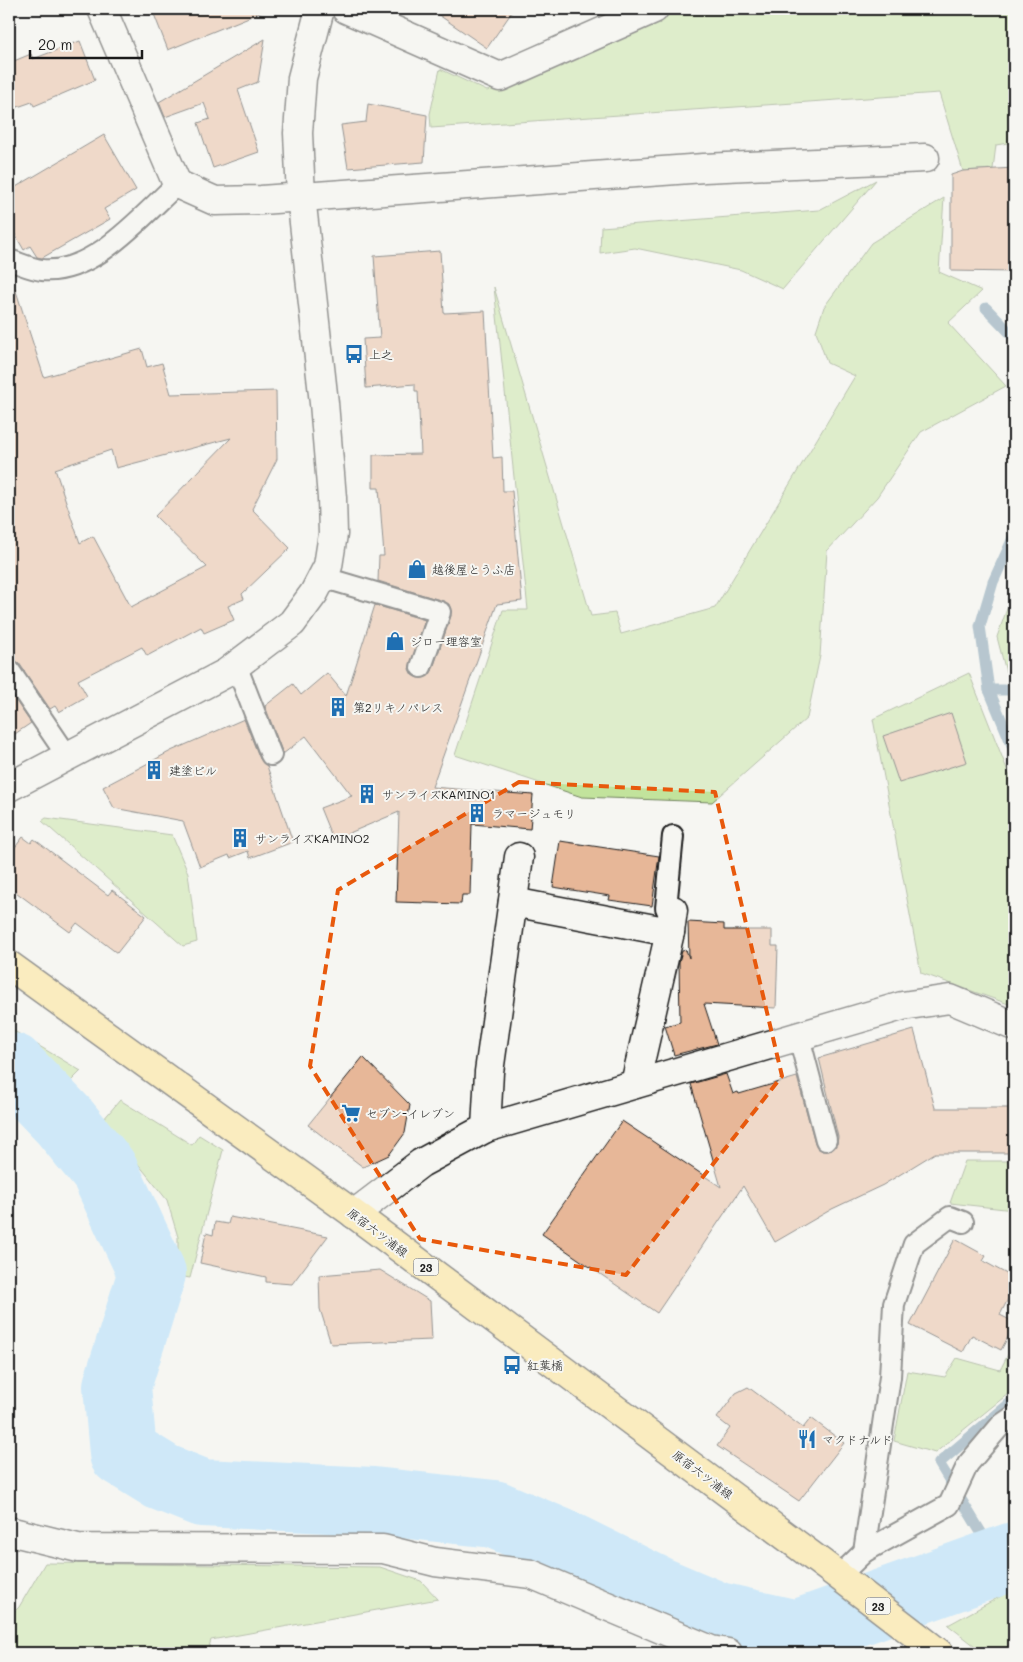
<svg xmlns="http://www.w3.org/2000/svg" width="1023" height="1662" font-family="Mali,'Klee One',sans-serif">
<style>
.green{fill:#c2e39c;stroke:#6f805c}
.lines{fill:none;stroke-linecap:round;stroke-linejoin:round}
.stream{stroke:#6b8da4;stroke-width:11}
.river{stroke:#9fd8ff;stroke-width:68}
.building{fill:#e7b798;stroke:#1c1c1c;fill-rule:evenodd}
.lane-casing{stroke:#1c1c1c;stroke-width:24}
.street-casing{stroke:#1c1c1c;stroke-width:31}
.secondary-casing{stroke:#1c1c1c;stroke-width:31}
.primary-casing{stroke:#1c1c1c;stroke-width:31}
.lane{stroke:#f6f6f2;stroke-width:20}
.street{stroke:#f6f6f2;stroke-width:28}
.secondary{stroke:#f6f6f2;stroke-width:28}
.primary{stroke:#fedf80;stroke-width:28}
.marked{fill:none;stroke:#e8590c;stroke-width:4;stroke-dasharray:10 6;stroke-linejoin:round}
.labels{text-anchor:middle;dominant-baseline:central;stroke-width:4;stroke-linejoin:round;paint-order:stroke}
.shield{fill:#f6f6f2;stroke:#5d5d5c;stroke-width:1}
.shield-label{font-size:11px;font-weight:bold;fill:#1c1c1c}
.poi-label{font-size:12px;fill:#1c1c1c;stroke:#f6f6f2;text-anchor:start}
.street-label{font-size:12px;fill:#1c1c1c;stroke:#f6f6f2}
</style>
<rect width="100%" height="100%" fill="#f6f6f2"/>
<filter id="ink" filterUnits="userSpaceOnUse"><feTurbulence type="fractalNoise" baseFrequency=".02" numOctaves="2"/><feDisplacementMap in="SourceGraphic" scale="10" xChannelSelector="R" yChannelSelector="G"/><feConvolveMatrix kernelMatrix="1 2 1 2 8 2 1 2 1" color-interpolation-filters="sRGB"/></filter>
<g filter="url(#ink)">
<!-- green -->
<g class="green">
<polygon points="675,9 1014,9 1014,142 996,145 993,169 963,171 939,93 431,128 430,114 440,69 487,91"/>
<polygon points="876,180 783,289 741,270 635,248 600,253 601,227 819,210"/>
<polygon points="944,198 939,272 982,291 948,323 1006,386 921,432 877,497 827,551 820,656 807,718 712,802 582,797 455,755 503,610 528,610 494,287 591,616 615,613 621,634 715,608 855,376 827,363 816,331 824,307 871,243"/>
<polygon points="1014,589 1014,672 1006,672 997,637"/>
<polygon points="969,673 1014,787 1014,1006 921,973 873,719"/>
<polygon points="46,818 172,835 188,873 197,942 183,946 42,821"/>
<polygon points="9,1028 81,1071 66,1086 9,1054"/>
<polygon points="120,1100 192,1145 199,1135 223,1150 190,1278 178,1276 178,1237 167,1200 103,1120"/>
<polygon points="965,1161 1014,1161 1014,1210 950,1203"/>
<polygon points="1014,1343 1014,1389 935,1453 894,1441 907,1371 945,1377 957,1358 1000,1370"/>
<polygon points="45,1563 380,1567 421,1581 438,1599 211,1640 207,1653 9,1653 9,1617 19,1607"/>
<polygon points="1014,1589 1014,1653 984,1653 948,1625"/>
</g>
<g class="lines">
<!-- stream -->
<g class="stream">
<polyline points="986,308 1014,337"/>
<polyline points="1014,536 993,582 980,626 989,690 1014,750"/>
<polyline points="989,690 1014,690"/>
<polyline points="999,1562 939,1463 1014,1400"/>
</g>
<!-- river -->
<polyline class="river" points="9,1068 12,1067 64,1121 104,1170 152,1273 117,1386 123,1453 162,1477 202,1493 373,1501 494,1514 560,1542 657,1590 718,1616 796,1634 1014,1556"/>
</g>
<!-- building -->
<g class="building">
<polygon points="152,9 266,9 266,10 168,50"/>
<polygon points="430,9 514,9 487,48"/>
<polygon points="265,39 258,82 238,90 259,152 213,168 198,123 210,119 204,103 165,117 159,102"/>
<polygon points="80,41 95,80 34,106 32,102 9,110 9,63 31,54 33,59"/>
<polygon points="368,104 427,115 424,162 348,168 341,125 366,122"/>
<polygon points="104,135 136,190 104,209 110,219 42,258 37,257 30,246 24,250 9,224 9,191"/>
<polygon points="1014,168 1014,272 951,271 951,175 963,171"/>
<polygon points="440,251 444,313 485,311 493,458 502,457 503,491 512,491 522,601 497,604 432,787 533,795 530,829 472,824 470,895 462,895 461,904 396,902 399,812 333,840 320,808 352,796 306,736 283,754 265,706 293,684 301,695 327,673 346,696 375,605 425,620 409,669 412,675 418,678 428,676 432,671 451,616 449,604 443,601 378,581 379,556 384,556 379,488 373,488 373,455 421,454 418,391 415,391 415,384 366,388 363,339 380,338 374,256"/>
<path d="M15,288L44,377L142,349L147,367L162,363L171,394L276,391L277,459L252,509L290,548L242,594L244,599L228,606L234,620L204,633L201,627L147,656L142,647L78,680L87,696L59,712L55,706L50,709L19,663L9,658V289ZM231,438L155,516L207,567L131,607L93,536L80,543L55,469L111,450L116,468Z"/>
<polygon points="9,691 31,723 9,738"/>
<polygon points="951,713 967,762 899,783 883,736"/>
<polygon points="244,719 260,759 267,766 293,842 250,858 248,851 230,858 229,855 200,867 183,821 114,808 103,787 171,751"/>
<polygon points="23,837 31,843 34,839 108,895 112,890 146,916 117,953 77,923 70,932 9,887 9,855"/>
<polygon points="560,841 659,856 652,906 609,900 610,896 553,887"/>
<polygon points="688,922 724,924 724,930 772,930 772,946 778,946 776,1008 704,1004 717,1044 674,1055 665,1026 680,1022 679,962 682,951 686,950 689,958"/>
<polygon points="914,1030 935,1108 1014,1108 1014,1153 935,1153 883,1185 832,1209 775,1242 743,1186 657,1313 542,1234 622,1121 721,1187 691,1084 726,1074 733,1094 738,1092 739,1094 797,1077 815,1143 822,1151 829,1151 837,1144 838,1137 819,1058"/>
<polygon points="363,1057 410,1105 405,1133 389,1155 363,1167 308,1125"/>
<polygon points="230,1217 328,1236 292,1284 266,1282 266,1277 200,1263 206,1233 213,1235 215,1222 228,1224"/>
<polygon points="955,1239 986,1256 983,1261 1014,1278 1014,1287 1000,1315 1014,1322 1014,1326 1001,1350 972,1335 963,1352 910,1325"/>
<polygon points="380,1270 430,1301 432,1340 331,1344 320,1309 319,1275"/>
<polygon points="748,1387 803,1428 811,1418 844,1443 799,1501 717,1446 730,1428 717,1418 736,1393"/>
</g>
<g class="lines">
<!-- lane casing -->
<g class="lane-casing">
<g id="lane">
<path d="M9,260C19,263 31,269 42,270C93,275 142,216 177,184"/>
<polyline points="322,577 440,612 421,667"/>
<polyline points="236,665 271,755"/>
<polyline points="9,670 68,757"/>
<polyline points="673,836 666,908 673,910"/>
<polyline points="799,1037 826,1140"/>
<polyline points="864,1552 890,1377 894,1304 914,1244 950,1217 963,1222"/>
<polyline points="839,1576 864,1552 949,1505 968,1464 1001,1425 1014,1416"/>
</g>
</g>
<!-- street casing -->
<g class="street-casing">
<g id="street">
<polyline points="346,9 500,77 654,9"/>
<polyline points="513,902 670,932"/>
<polyline points="635,1084 670,932 673,910"/>
<polyline points="486,1128 902,1006 950,999 1014,1026"/>
<polyline points="354,1214 421,1163 486,1128 489,1072 519,857"/>
<polyline points="9,1531 78,1548 383,1549 435,1562 531,1574 711,1650 728,1653"/>
</g>
</g>
<!-- secondary casing -->
<g class="secondary-casing">
<g id="secondary">
<polyline points="102,9 177,184 215,201 261,200 704,168 925,158"/>
<polyline points="9,787 226,673 292,623 314,593 328,566 333,534 332,498 324,403 301,196 298,133 302,78 320,9"/>
</g>
</g>
<!-- primary casing -->
<g class="primary-casing">
<polyline id="primary" points="9,965 354,1214 839,1576 939,1653"/>
</g>
<!-- lane -->
<use href="#lane" class="lane"/>
<!-- street -->
<use href="#street" class="street"/>
<!-- secondary -->
<use href="#secondary" class="secondary"/>
<!-- primary -->
<use href="#primary" class="primary"/>
</g>
</g>
<!-- marked area -->
<path d="M0 0H1023V1662H0ZM519,782L715,792L782,1076L626,1275L420,1239L310,1066L338,890Z" fill="#f6f6f2" fill-opacity=".55" fill-rule="evenodd"/>
<path class="marked" d="M519,782L715,792L782,1076L626,1275L420,1239L310,1066L338,890Z"/>
<!-- icons -->
<defs>
<g id="bus-bare" transform="scale(1.5)"><path d="M-5-6H5V4H4V6H2V4H-2V6H-4V4H-5ZM-3.5-4V0h7V-4ZM-3.5 1.2v1.5H-2V1.2ZM2 1.2v1.5H3.5V1.2Z" fill="#1f6fb2" stroke="#f6f6f2" stroke-width="2.5" paint-order="stroke"/></g>
<g id="shop-bare" transform="scale(1.5)"><path d="M-5-2.5h2.3a2.7 3.5 0 0 1 5.4 0H5L5.5 6h-11ZM-1.5-2.5h3a1.5 2.3 0 0 0-3 0Z" fill="#1f6fb2" stroke="#f6f6f2" stroke-width="2.5" paint-order="stroke"/></g>
<g id="building-bare" transform="scale(1.5)"><path d="M-4-6H4V6H1V3H-1V6H-4ZM-2.5-4.3h1.7v1.8h-1.7ZM.8-4.3h1.7v1.8H.8ZM-2.5-1h1.7V.8h-1.7ZM.8-1h1.7V.8H.8Z" fill="#1f6fb2" stroke="#f6f6f2" stroke-width="2.5" paint-order="stroke"/></g>
<g id="supermarket-bare" transform="scale(1.5)"><path d="M-6-5.5h2.5l.6 2H6L4.5 2H-2.5L-4.4-4H-6ZM-1.5 3.2a1.3 1.3 0 1 0 .1 0ZM3 3.2a1.3 1.3 0 1 0 .1 0Z" fill="#1f6fb2" stroke="#f6f6f2" stroke-width="2.5" paint-order="stroke"/></g>
<g id="restaurant-bare" transform="scale(1.5)"><path d="M-5-6h1v4h1v-4h1v4h1v-4h1v5L-1.5 .5V6h-2V.5L-5-1ZM5-6V6H3V1.5H1.5Q1.5-4 5-6Z" fill="#1f6fb2" stroke="#f6f6f2" stroke-width="2.5" paint-order="stroke"/></g>
</defs>
<g fill-rule="evenodd">
<use href="#bus-bare" x="354" y="354"/>
<use href="#shop-bare" x="417" y="569"/>
<use href="#shop-bare" x="395" y="641"/>
<use href="#building-bare" x="338" y="707"/>
<use href="#building-bare" x="154" y="770"/>
<use href="#building-bare" x="367" y="794"/>
<use href="#building-bare" x="477" y="813"/>
<use href="#building-bare" x="240" y="838"/>
<use href="#supermarket-bare" x="351" y="1113"/>
<use href="#bus-bare" x="512" y="1365"/>
<use href="#restaurant-bare" x="807" y="1439"/>
</g>
<g class="labels">
<!-- shield labels -->
<g class="shield">
<rect x="413.5" y="1258.5" width="25" height="17" rx="4"/>
<rect x="865.5" y="1597.5" width="25" height="17" rx="4"/>
</g>
<g class="shield-label">
<text x="426" y="1267">23</text>
<text x="878" y="1606">23</text>
</g>
<!-- poi labels -->
<g class="poi-label">
<text x="369" y="354">上之</text>
<text x="432" y="569">越後屋とうふ店</text>
<text x="410" y="641">ジロー理容室</text>
<text x="353" y="707">第2リキノパレス</text>
<text x="169" y="770">建塗ビル</text>
<text x="382" y="794">サンライズKAMINO1</text>
<text x="492" y="813">ラマージュモリ</text>
<text x="255" y="838">サンライズKAMINO2</text>
<text x="366" y="1113">セブン-イレブン</text>
<text x="527" y="1365">紅葉橋</text>
<text x="822" y="1439">マクドナルド</text>
</g>
<!-- street labels -->
<g class="street-label">
<text transform="translate(378 1232) rotate(37)">原宿六ツ浦線</text>
<text transform="translate(703 1474) rotate(37)">原宿六ツ浦線</text>
</g>
</g>
<!-- margin -->
<rect width="1023" height="1662" fill="none" stroke="#f6f6f2" stroke-width="30"/>
<rect x="15" y="15" width="993" height="1632" fill="none" stroke="#1c1c1c" stroke-width="2" filter="url(#ink)"/>
<!-- scale -->
<path d="M30 50v8h112v-8" fill="none" stroke="#1c1c1c" stroke-width="2.5"/>
<text x="38" y="50" font-size="15" fill="#1c1c1c" stroke="#f6f6f2" stroke-width="4" paint-order="stroke">20 m</text>
</svg>
